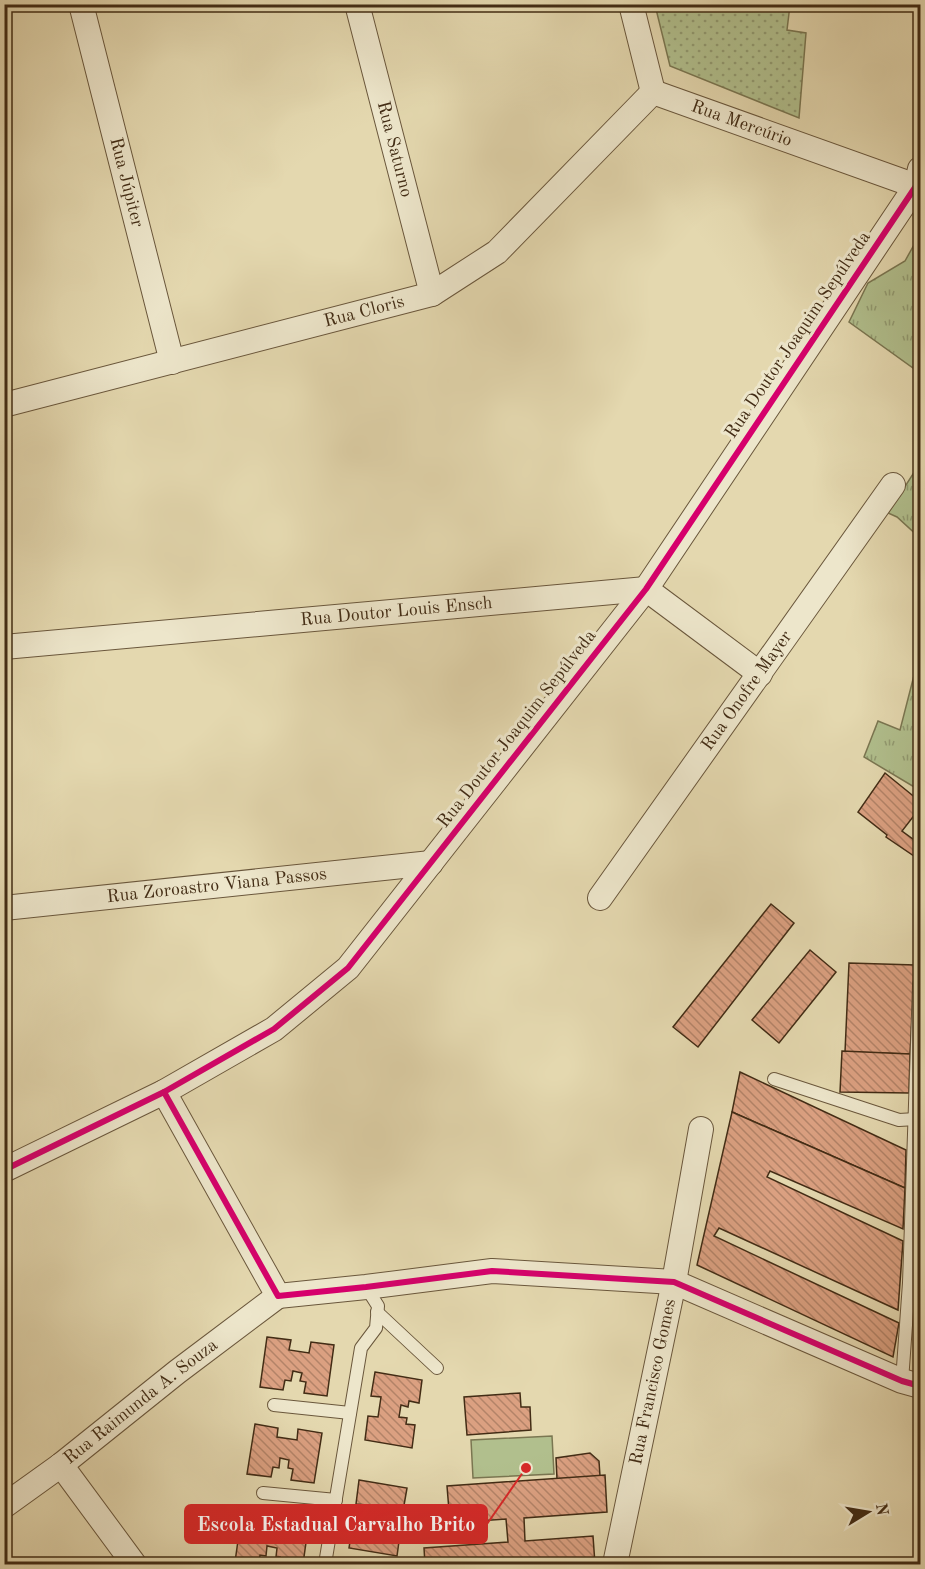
<svg xmlns="http://www.w3.org/2000/svg" width="925" height="1569" font-family="'Old Standard TT',serif">
<style>
.grass{fill:url(#grass-tufts);stroke:#7a7651;stroke-width:1.5}
.park{fill:url(#park-dots);stroke:#7a7651;stroke-width:1.5}
.garden{fill:#b1bf8d;stroke:#7a7651;stroke-width:1.5}
.building{fill:url(#building-back-hatch);stroke:#422c15;stroke-width:1.5}
.lines{fill:none;stroke-linecap:round;stroke-linejoin:round}
.service-casing{stroke:#6a573c;stroke-width:14}
.minor-casing{stroke:#6a573c;stroke-width:26}
.service{stroke:#ede6cb;stroke-width:12}
.minor{stroke:#ede6cb;stroke-width:24}
.cycleway-casing{stroke:#ede6cb;stroke-width:10}
.cycleway{stroke:#d6006c;stroke-width:6}
.labels{text-anchor:middle;dominant-baseline:central;stroke-width:6;stroke-linejoin:round;paint-order:stroke}
.street-label{font-size:18px;fill:#422c15;stroke:#ede6cb}
.leader{fill:none;stroke:#d62828;stroke-width:2}
.callout-dot{fill:#d62828;stroke:#ede6cb;stroke-width:2}
.callout{fill:#d62828;stroke:#d62828;stroke-width:2}
.callout-label{font-size:20px;text-anchor:middle;font-weight:bold;fill:#fff}
</style>
<defs>
<pattern id="grass-tufts" width="24" height="20" patternUnits="userSpaceOnUse" patternTransform="scale(1.5)"><rect width="24" height="20" fill="#b1bf8d"/><path d="M3 7l-1-3M5 7V3M7 7l1-3M15 17l-1-3M17 17v-4M19 17l1-3" fill="none" stroke="#929b72"/></pattern>
<pattern id="park-dots" width="8" height="8" patternUnits="userSpaceOnUse" patternTransform="scale(1.5)"><rect width="8" height="8" fill="#b1bf8d"/><path d="M2 2h.1M6 6h.1" fill="none" stroke="#929b72" stroke-width="1.8" stroke-linecap="round"/></pattern>
<pattern id="building-back-hatch" width="6" height="6" patternUnits="userSpaceOnUse" patternTransform="scale(1.5)"><rect width="6" height="6" fill="#dba081"/><path d="M-1 5l2 2M0 0l6 6M5-1l2 2" fill="none" stroke="#b38368"/></pattern>
</defs>
<rect width="100%" height="100%" fill="#e4d8af"/>
<filter id="stains"><feTurbulence type="fractalNoise" baseFrequency=".00333" numOctaves="4"/><feColorMatrix values="0 0 0 0 .2 0 0 0 0 .09 0 0 0 0 .02 0 0 0 .5 -.17"/></filter>
<radialGradient id="worn" r=".72"><stop offset=".6" stop-color="#630" stop-opacity="0"/><stop offset="1" stop-color="#630" stop-opacity=".3"/></radialGradient>
<!-- grass -->
<g class="grass">
<polygon points="920,214 920,373 849,322 868,283 905,261 915,243"/>
<polygon points="920,463 920,538 897,517 888,513"/>
<polygon points="920,652 920,844 917,842 916,788 864,757 878,721 900,730"/>
</g>
<!-- park -->
<polygon class="park" points="655,5 790,5 787,30 806,33 799,118 670,66"/>
<!-- garden -->
<polygon class="garden" points="552,1436 554,1474 473,1478 471,1440"/>
<!-- building -->
<g class="building">
<polygon points="885,773 917,799 916,813 902,831 917,842 914,856 886,837 887,835 858,812"/>
<polygon points="771,904 794,923 698,1047 673,1027"/>
<polygon points="810,950 836,972 779,1043 752,1020"/>
<polygon points="849,963 915,965 910,1054 845,1052"/>
<polygon points="842,1051 910,1054 909,1093 840,1092"/>
<polygon points="740,1072 906,1150 905,1188 732,1112"/>
<polygon points="732,1112 905,1188 903,1229 770,1171 767,1177 903,1241 898,1310 719,1228 714,1236 899,1323 893,1357 697,1265"/>
<polygon points="267,1337 291,1340 289,1350 309,1353 311,1342 334,1345 327,1396 304,1393 306,1382 300,1381 302,1373 293,1371 291,1381 285,1380 283,1390 260,1387"/>
<polygon points="375,1372 422,1380 419,1403 409,1401 408,1407 401,1405 399,1417 407,1418 406,1424 415,1425 412,1448 365,1440 368,1416 378,1417 381,1397 371,1396"/>
<polygon points="520,1393 521,1407 530,1407 531,1430 467,1435 464,1397"/>
<polygon points="255,1424 278,1428 277,1437 297,1440 298,1429 322,1433 314,1483 291,1480 293,1469 288,1468 289,1460 280,1458 279,1468 273,1467 271,1477 247,1474"/>
<polygon points="590,1453 599,1461 600,1476 557,1479 556,1458"/>
<polygon points="605,1475 607,1512 524,1518 525,1541 593,1536 595,1564 425,1564 424,1548 508,1542 506,1519 450,1523 447,1486"/>
<polygon points="359,1480 407,1488 403,1511 394,1509 393,1514 385,1513 383,1525 391,1526 390,1532 400,1534 397,1556 349,1548 353,1524 362,1525 366,1505 356,1504"/>
<polygon points="242,1512 266,1516 265,1525 285,1528 286,1517 309,1521 303,1564 280,1564 280,1557 276,1557 277,1548 267,1546 266,1556 260,1555 259,1564 235,1562"/>
</g>
<g class="lines">
<!-- service casing -->
<g class="service-casing">
<g id="service">
<polyline points="774,1079 899,1120 916,1119"/>
<polyline points="377,1312 437,1368"/>
<polyline points="902,1381 909,1283 919,985 920,980"/>
<polyline points="274,1405 350,1413"/>
<polyline points="263,1493 336,1500"/>
<polyline points="325,1564 361,1348 376,1328 378,1306 366,1287"/>
</g>
</g>
<!-- minor casing -->
<g class="minor-casing">
<g id="minor">
<path id="s1" d="M81,4L172,362"/>
<path id="s2" d="M357,4L432,294"/>
<polyline points="631,4 653,92"/>
<path id="s3" d="M653,92L916,186"/>
<path id="s4" d="M4,405L432,294L497,252L653,92"/>
<path id="s5" d="M4,647L646,589L760,674"/>
<path id="s6" d="M600,898L893,485"/>
<path id="s7" d="M4,908L431,863"/>
<polyline points="164,1092 278,1296 366,1287 492,1271 674,1282 902,1381 920,1386"/>
<polyline points="4,1170 164,1092 274,1029 348,968 646,589 916,186 920,169"/>
<polyline points="61,1465 134,1564"/>
<path id="s8" d="M4,1506L61,1465L177,1372L278,1296"/>
<path id="s9" d="M615,1564L674,1282L701,1129"/>
</g>
</g>
<!-- service -->
<use href="#service" class="service"/>
<!-- minor -->
<use href="#minor" class="minor"/>
<!-- cycleway casing -->
<g class="cycleway-casing">
<g id="cycleway">
<polyline points="164,1092 278,1296 366,1287 492,1271 674,1282 902,1381 920,1386"/>
<polyline points="4,1170 164,1092 274,1029 348,968 646,589 916,186 920,169"/>
</g>
</g>
<!-- cycleway -->
<use href="#cycleway" class="cycleway"/>
</g>
<g class="labels">
<!-- street labels -->
<g class="street-label">
<text stroke="none"><textPath href="#s3" startOffset="94">Rua Mercúrio</textPath></text>
<text stroke="none"><textPath href="#s2" startOffset="150">Rua Saturno</textPath></text>
<text stroke="none"><textPath href="#s1" startOffset="184">Rua Júpiter</textPath></text>
<text stroke="none"><textPath href="#s4" startOffset="372">Rua Cloris</textPath></text>
<text transform="translate(798 335) rotate(-56)">Rua Doutor Joaquim Sepúlveda</text>
<text stroke="none"><textPath href="#s5" startOffset="394">Rua Doutor Louis Ensch</textPath></text>
<text stroke="none"><textPath href="#s6" startOffset="254">Rua Onofre Mayer</textPath></text>
<text transform="translate(517 729) rotate(-52)">Rua Doutor Joaquim Sepúlveda</text>
<text stroke="none"><textPath href="#s7" startOffset="214">Rua Zoroastro Viana Passos</textPath></text>
<text stroke="none"><textPath href="#s9" startOffset="186">Rua Francisco Gomes</textPath></text>
<text stroke="none"><textPath href="#s8" startOffset="172">Rua Raimunda A. Souza</textPath></text>
</g>
</g>
<!-- callouts -->
<path class="leader" d="M526 1468L487 1524"/>
<circle class="callout-dot" cx="526" cy="1468" r="6"/>
<rect class="callout" x="185" y="1505" width="302" height="38" rx="6"/>
<g class="callout-label">
<text x="336" y="1531">Escola Estadual Carvalho Brito</text>
</g>
<!-- margin -->
<rect width="925" height="1569" fill="none" stroke="#e4d8af" stroke-width="24"/>
<rect x="6" y="6" width="913" height="1557" fill="none" stroke="#422c15" stroke-width="3"/>
<rect x="12" y="12" width="901" height="1545" fill="none" stroke="#422c15" stroke-width="1.5"/>
<!-- north arrow -->
<g transform="translate(868 1512) rotate(79)" stroke="#ede6cb" stroke-width="4.5" paint-order="stroke">
<path d="M0-4.5L10 22L0 15L-10 22Z" fill="#422c15"/>
<text y="-9" font-size="16" font-weight="bold" text-anchor="middle" fill="#422c15">N</text>
</g>
<rect width="100%" height="100%" filter="url(#stains)"/>
<rect width="100%" height="100%" fill="url(#worn)"/>
</svg>
